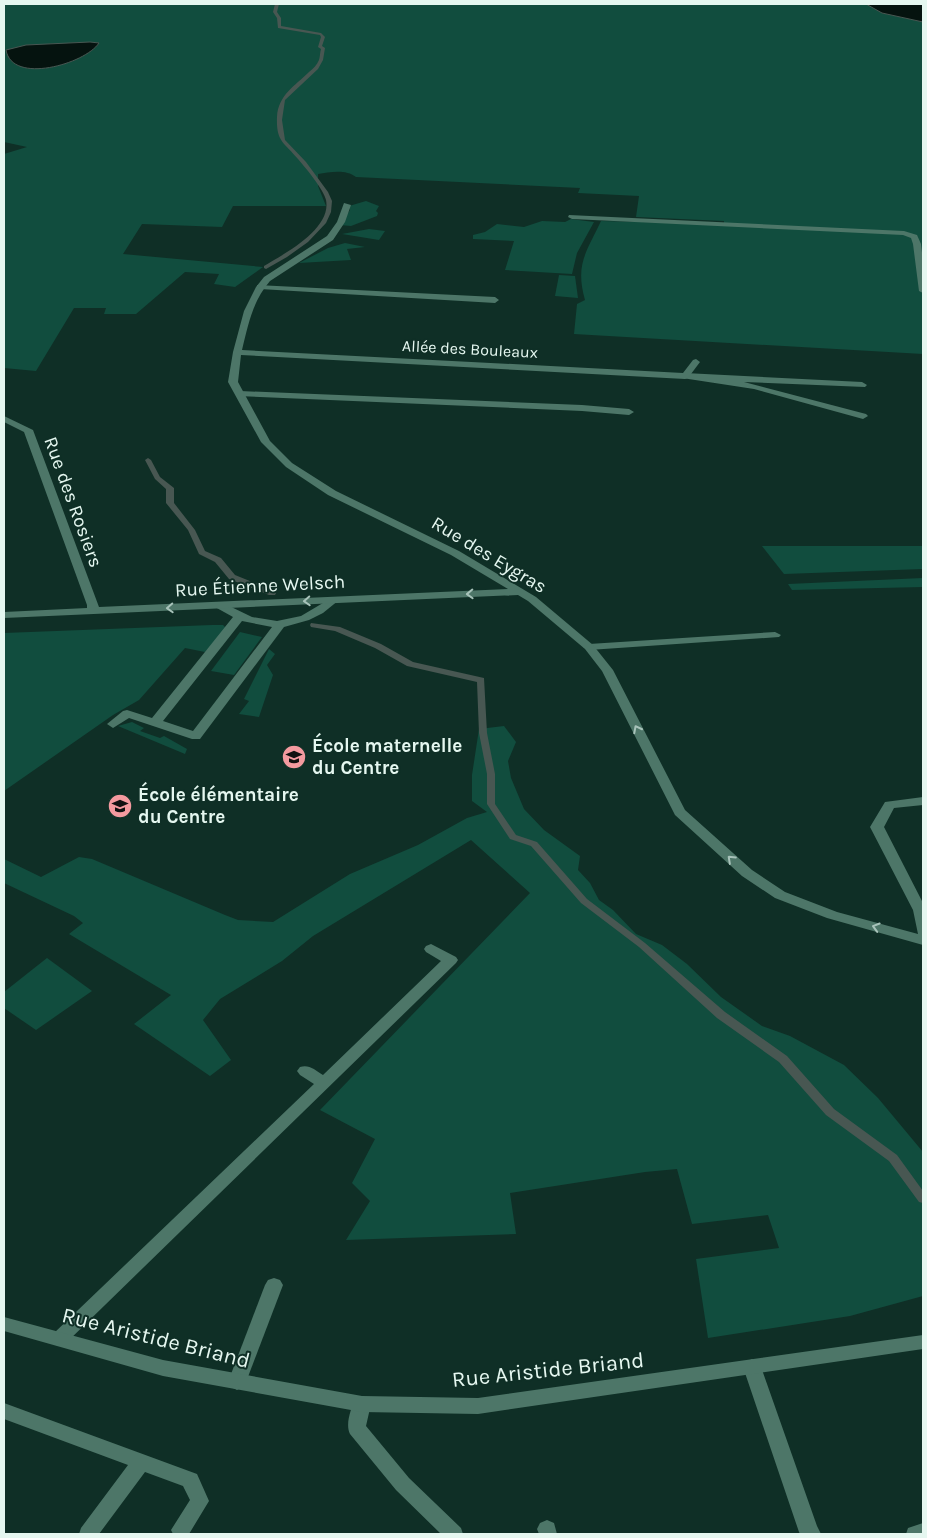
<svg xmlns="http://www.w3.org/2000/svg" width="927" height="1538" font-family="Karla,sans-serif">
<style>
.green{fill:#114d3e}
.water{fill:#05130f;stroke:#485752}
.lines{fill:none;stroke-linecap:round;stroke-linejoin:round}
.stream{fill:#485752;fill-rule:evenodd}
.service{fill:#4d7668;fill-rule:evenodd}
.minor{fill:#4d7668;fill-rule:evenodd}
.tertiary{fill:#4d7668;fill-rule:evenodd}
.oneway{stroke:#a8c3ba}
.labels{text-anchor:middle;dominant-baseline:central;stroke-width:4;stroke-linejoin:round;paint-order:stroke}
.far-street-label{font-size:16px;fill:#e5f7f0;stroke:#0f2f26}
.street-label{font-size:19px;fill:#e5f7f0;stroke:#0f2f26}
.poi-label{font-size:19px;font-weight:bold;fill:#e5f7f0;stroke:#0f2f26;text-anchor:start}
.near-street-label{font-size:22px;fill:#e5f7f0;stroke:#0f2f26}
</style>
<rect width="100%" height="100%" fill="#0f2f26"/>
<!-- green -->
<g class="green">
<path d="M4,4H866L882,13L923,22V354L574,334L577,304L585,300C575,264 586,253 601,221L724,224V221L636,217L639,196L578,193L580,188L356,177C346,169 330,172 318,174V186L326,206H233L222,227L142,224L123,254L263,267L235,287L214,284L219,274L185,272L136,314H104L106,308H74L36,371L4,368V154L27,147L4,142Z"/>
<polygon points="366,201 379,206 376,211 378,213 377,216 351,226 340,225 350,210 349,206"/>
<polygon points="571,219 594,222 577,253 572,274 505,270 514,241 473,239 473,235 485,232 497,224 524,227 542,221 565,222"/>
<polygon points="369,229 385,231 379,240 342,234"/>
<polygon points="345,243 365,247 347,249 351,260 299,263 328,248"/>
<polygon points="559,275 575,276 578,298 555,296"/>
<polygon points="762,546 923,546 923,569 784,574"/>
<polygon points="923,578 923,587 792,590 788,584"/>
<polygon points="212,625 223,625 226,628 205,652 185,648 139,700 113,715 4,791 4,633"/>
<polygon points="240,632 262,637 234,675 211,671"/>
<polygon points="269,649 275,654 267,665 273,675 259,717 239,714 249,701 244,699"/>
<polygon points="132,722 144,728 140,731 160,738 164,736 187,749 185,754 118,726"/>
<polygon points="504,726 516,742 508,761 511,778 524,809 544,830 580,856 578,870 590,883 599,900 613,910 636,934 662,945 687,964 721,997 762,1026 790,1036 844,1065 878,1098 923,1152 923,1296 850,1316 708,1338 696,1259 779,1248 768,1215 692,1224 677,1169 645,1172 510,1193 516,1234 346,1240 370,1201 352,1183 375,1139 320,1110 530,893 471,840 313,936 282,961 220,999 203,1020 231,1060 210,1076 134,1024 171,995 69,934 83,923 74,916 4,883 4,859 41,877 79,857 92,859 225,915 238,920 273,922 350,874 418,845 467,818 487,812 472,801 472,775 479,729"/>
<polygon points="47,958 92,991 36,1030 4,1008 4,992"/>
</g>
<!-- water -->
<g class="water">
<polygon points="866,4 923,4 923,22 882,13"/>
<path d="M90,42L99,43C85,64 12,85 6,50L26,45Z"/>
</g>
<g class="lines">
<!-- stream -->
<g class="stream">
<path d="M275,4H279L277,12L281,18V26L321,33L325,37L322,46L325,48L323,60L318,69L285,100L282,120L285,140L306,162L328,192L332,201L331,212L326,223L308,242L287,257L266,269L264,268V266C284,254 332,229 326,200C324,190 305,167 298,159C284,142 276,142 277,117C278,95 295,86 309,72C313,69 317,65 319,60C320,57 320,52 321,49L318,47L321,37L320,35L278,28L277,18L273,12Z"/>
<polygon points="148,458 151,460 160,477 174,488 174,503 195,530 205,551 221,558 235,575 275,591 276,593 275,595 269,595 229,579 215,562 199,554 188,530 166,503 166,489 155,479 145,460"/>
<polygon points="311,623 340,627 381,644 413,662 484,678 487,733 495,774 495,804 516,835 537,842 587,899 645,943 725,1012 787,1056 834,1109 897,1155 923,1191 923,1203 919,1202 889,1161 826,1115 779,1062 717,1018 639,947 581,903 531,846 510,839 487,804 487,774 479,733 477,682 407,666 375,648 335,631 311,627 310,625"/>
</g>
<!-- service -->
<g class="service">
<polygon points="569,215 904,231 917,235 921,244 923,261 923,293 919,291 913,244 911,238 903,235 572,219 568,217"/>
<polygon points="257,285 495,297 499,300 495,303 260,289 257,289"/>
<polygon points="685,373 862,382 867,385 865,387 744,382 866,414 868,416 863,419 754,389 682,378 682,374"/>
<polygon points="240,391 582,405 629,409 634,412 629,415 582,411 237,396 237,392"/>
<path d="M333,597L339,600L323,613L309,620L284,627L200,739H192L129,718L113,728L107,724L123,711L127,710L152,718L233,617L215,607L213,605L215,603H223L252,617L277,621L301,616ZM242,621L272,627L193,731L163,721Z"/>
<polygon points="775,632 781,635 779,637 589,650 583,647 589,644"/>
<path d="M431,944L456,957L458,960L456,963L65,1344L59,1346L53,1344L50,1339L53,1334L314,1084L300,1075L297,1071L300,1067C309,1064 315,1070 323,1075L441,961L426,952L424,949L426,946Z"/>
<polygon points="274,1278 280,1280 283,1285 246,1382 243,1387 237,1390 231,1387 228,1382 265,1285 268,1280"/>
<polygon points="752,1359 758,1362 761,1367 817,1526 821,1534 800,1534 799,1532 743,1367 746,1362"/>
<polygon points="4,1403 197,1474 209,1501 189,1534 173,1534 171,1530 190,1500 183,1486 145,1472 99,1534 79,1534 81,1528 128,1465 4,1419"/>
<polygon points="547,1520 554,1523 557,1534 539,1534 537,1529 540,1523"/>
<polygon points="923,1523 923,1534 906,1534 908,1528"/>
</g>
<!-- minor -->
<g class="minor">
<path d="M344,203L351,205L345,222L333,240L270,281C253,300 248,325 242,350L683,373L693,360L696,359L700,362L688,378L685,379L241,355L238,382L270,441L292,463L336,491L459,551L536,597L593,645L613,670L685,810L752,870L785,892L837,912L918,934L913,910L870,827L885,802L923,797V805L894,808L884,827L923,903V945L827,918L775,898L742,876L675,815L602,671L585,649L528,601L518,595L4,618V612L87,608V605L24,432L4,422V416L33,430L99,607L508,589L451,555L328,495L286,467L261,442L228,382L233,352L244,311L256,287L264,277L327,236L337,222Z"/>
<path d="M362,1396L368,1398L371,1404L366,1426L409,1478L461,1528L463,1534H441L396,1490L350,1434C345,1424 351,1408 356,1398Z"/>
</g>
<!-- tertiary -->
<polygon class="tertiary" points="4,1317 163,1360 362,1396 478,1398 923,1335 923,1349 478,1414 362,1412 163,1376 4,1331"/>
</g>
<!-- one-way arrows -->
<defs><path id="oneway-chevron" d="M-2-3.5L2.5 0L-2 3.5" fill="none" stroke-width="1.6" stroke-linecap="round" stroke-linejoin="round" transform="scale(1.25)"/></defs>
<g class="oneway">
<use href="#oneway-chevron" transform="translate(470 594) rotate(178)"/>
<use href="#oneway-chevron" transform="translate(307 601) rotate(177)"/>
<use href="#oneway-chevron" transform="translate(170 608) rotate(177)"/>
<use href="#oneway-chevron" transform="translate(637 729) rotate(-117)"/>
<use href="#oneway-chevron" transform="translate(731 859) rotate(-137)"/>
<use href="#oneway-chevron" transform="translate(876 927) rotate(-164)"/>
</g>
<!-- icons -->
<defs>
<g id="school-disc" transform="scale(1.25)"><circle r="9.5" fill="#f49a9f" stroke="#0f2f26"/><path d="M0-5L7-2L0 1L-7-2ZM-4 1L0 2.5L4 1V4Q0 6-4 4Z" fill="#111"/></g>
</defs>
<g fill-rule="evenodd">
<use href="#school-disc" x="294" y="757"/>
<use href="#school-disc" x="120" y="806"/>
</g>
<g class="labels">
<!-- far-street labels -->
<g class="far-street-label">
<text transform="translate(470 349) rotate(3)">Allée des Bouleaux</text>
</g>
<!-- street labels -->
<g class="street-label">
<text transform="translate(73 502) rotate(70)">Rue des Rosiers</text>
<text transform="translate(489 555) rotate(31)">Rue des Eygras</text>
<text transform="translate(260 586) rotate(-3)">Rue Étienne Welsch</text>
</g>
<!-- poi labels -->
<g class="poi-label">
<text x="312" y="746">École maternelle<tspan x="312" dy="22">du Centre</tspan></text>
<text x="138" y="795">École élémentaire<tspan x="138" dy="22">du Centre</tspan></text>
</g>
<!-- near-street labels -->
<g class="near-street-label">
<text transform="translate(156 1338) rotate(14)">Rue Aristide Briand</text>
<text transform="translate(548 1370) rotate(-6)">Rue Aristide Briand</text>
</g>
</g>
<!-- border -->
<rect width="927" height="1538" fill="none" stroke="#e5f7f0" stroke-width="10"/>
</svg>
